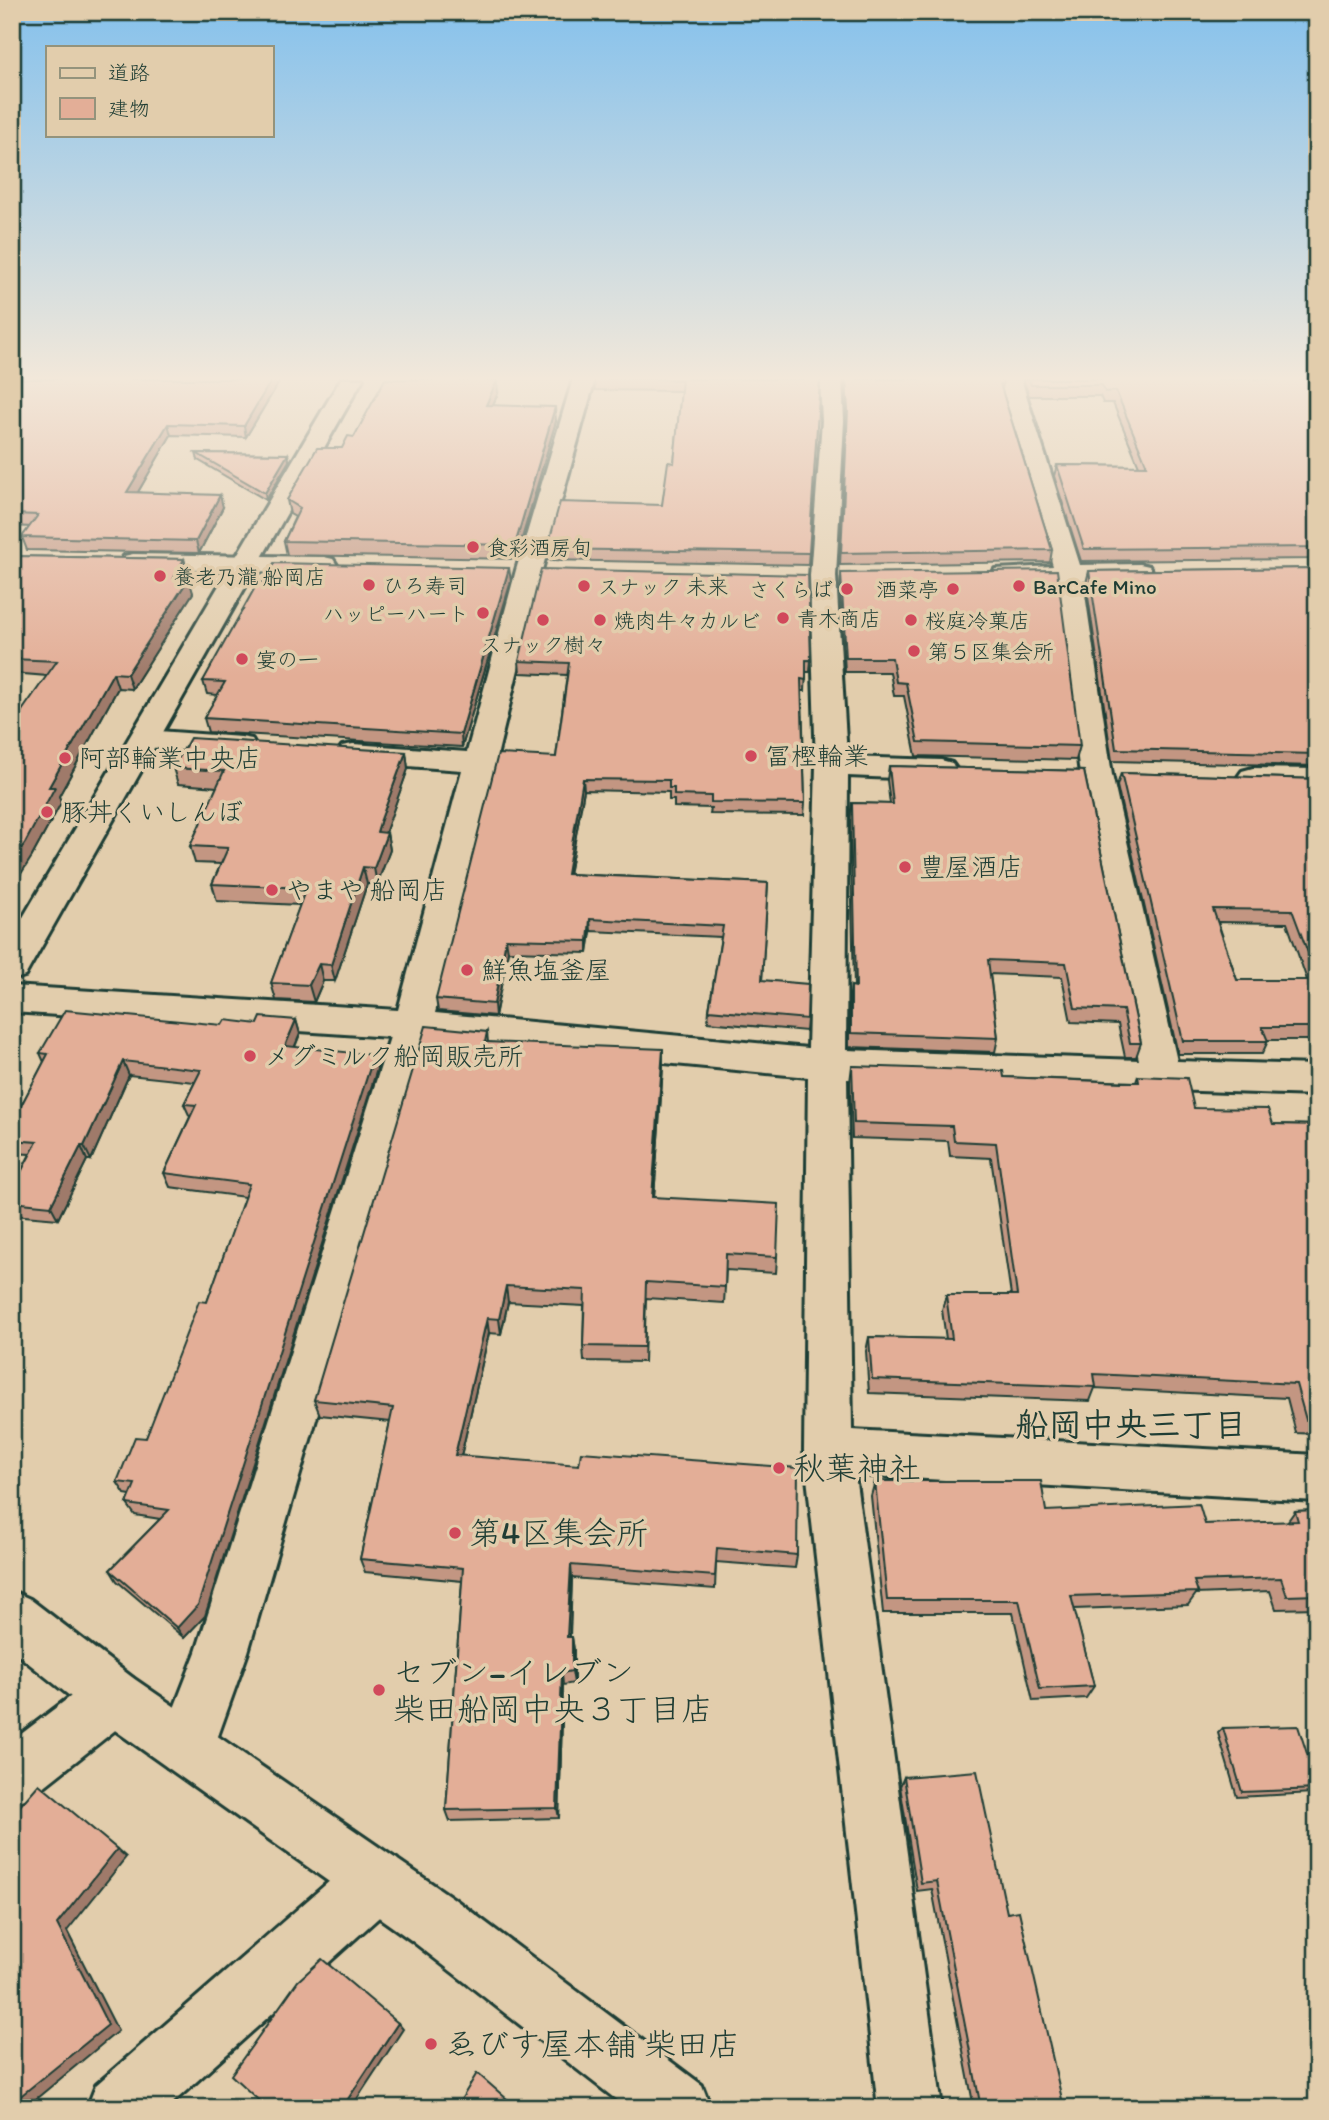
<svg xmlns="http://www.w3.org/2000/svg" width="1329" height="2120" font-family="Itim,'Klee One',sans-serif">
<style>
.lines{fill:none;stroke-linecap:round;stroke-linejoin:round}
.minor-casing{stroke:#1f3d34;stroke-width:6}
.tertiary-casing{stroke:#1f3d34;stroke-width:6}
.minor{fill:#e2cdac;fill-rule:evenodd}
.tertiary{fill:#e2cdac;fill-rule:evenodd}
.wall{fill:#c39682;stroke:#1f3d34;stroke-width:2;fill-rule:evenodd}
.shaded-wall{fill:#9f7a6a;stroke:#1f3d34;stroke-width:2}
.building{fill:#e3ae97;stroke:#1f3d34;stroke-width:2}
.poi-dot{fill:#d1495b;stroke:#e2cdac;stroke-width:2.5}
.labels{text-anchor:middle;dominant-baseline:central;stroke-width:7;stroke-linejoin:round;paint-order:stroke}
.far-poi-label{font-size:21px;fill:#1f3d34;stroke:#e2cdac;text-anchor:start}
.poi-label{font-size:26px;fill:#1f3d34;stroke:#e2cdac;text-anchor:start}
.near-poi-label{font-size:32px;fill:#1f3d34;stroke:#e2cdac;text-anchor:start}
.near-neighbourhood-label{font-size:33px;font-weight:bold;fill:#1f3d34;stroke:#e2cdac}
</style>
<rect width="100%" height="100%" fill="#e2cdac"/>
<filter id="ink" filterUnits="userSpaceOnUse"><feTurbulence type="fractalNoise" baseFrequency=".0143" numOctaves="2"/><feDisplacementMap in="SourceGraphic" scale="14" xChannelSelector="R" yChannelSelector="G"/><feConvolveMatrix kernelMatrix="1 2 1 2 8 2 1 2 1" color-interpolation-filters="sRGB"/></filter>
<g filter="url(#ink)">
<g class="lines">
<!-- minor casing -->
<g class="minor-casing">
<g id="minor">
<polygon points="573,379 595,379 542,570 435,1013 808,1048 816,766 810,576 822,421 820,379 842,379 844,421 836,576 847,757 941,760 952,763 957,770 952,777 941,780 848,776 846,1050 1139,1060 1080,775 1057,582 995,581 991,575 995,569 1053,566 999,379 1021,379 1080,565 1140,564 1149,566 1153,572 1149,578 1083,581 1112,775 1177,1061 1317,1065 1317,1095 847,1079 852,1430 1317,1455 1317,1501 855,1475 942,2108 878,2108 804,1451 808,1077 427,1040 248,1652 207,1767 187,1775 167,1767 159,1747 196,1652 390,1037 12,1012 12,986 398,1010 462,770 353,762 342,760 337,753 342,746 353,744 467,752 516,570"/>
<polygon points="133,554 324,557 333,559 337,565 333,571 324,573 124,568 120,562 124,556"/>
<polygon points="145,730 241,737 252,739 256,746 252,753 241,755 134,746 130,739 134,732"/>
<polygon points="1253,768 1317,769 1317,789 1242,785 1237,778 1242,771"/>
<polygon points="114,1670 133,1678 141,1697 133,1716 32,1796 12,1804 12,1741 95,1678"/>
<polygon points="376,1851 397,1859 405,1880 397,1901 167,2108 87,2108 96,2085 355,1859"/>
</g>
</g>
<!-- tertiary casing -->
<g class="tertiary-casing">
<g id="tertiary">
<polygon points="341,379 363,379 30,967 25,976 12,980 12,936"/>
<polygon points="12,1591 30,1599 133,1678 453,1898 702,2085 711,2108 627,2108 411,1940 95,1716 12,1650"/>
</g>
</g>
<!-- minor -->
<use href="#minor" class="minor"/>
<!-- tertiary -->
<use href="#tertiary" class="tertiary"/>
</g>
<!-- wall -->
<g class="wall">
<polygon points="12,379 281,379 246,437 171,435 138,492 223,507 199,553 27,550 22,537 30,527 12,526"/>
<polygon points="594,379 820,379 808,565 547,560 547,549 662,505 674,463 681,391 595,390"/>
<polygon points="845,379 1001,379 1003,384 1002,390 1052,550 1050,562 840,565 847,421"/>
<polygon points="1023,379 1317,379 1317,559 1081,561 1054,476 1057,465 1139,466 1113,403 1103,403 1100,396 1029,396"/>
<polygon points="498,393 493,405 556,421 516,559 287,555 284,541 295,517 290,514 287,500 354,437"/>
<polygon points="196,453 288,454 289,461 266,500 198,460"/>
<polygon points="12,556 184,559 188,574 186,578 193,593 132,689 118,688 59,796 61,803 31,858 47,676 12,673"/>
<polygon points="1317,568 1317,766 1112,761 1086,583 1089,571"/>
<polygon points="841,573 1080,746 1076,760 916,756 904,696 894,696 890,672 845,672 840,587"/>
<polygon points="511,581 462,747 208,732 204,718 218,695 207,694 203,681"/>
<polygon points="811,660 810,672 806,672 805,691 802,691 805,803 804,815 710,814 711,808 674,807 674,800 669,800 669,792 584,790 569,874 768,883 762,980 807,1019 806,1031 708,1022 709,1010 721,937 591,931 588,953 508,951 495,1016 438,1011 436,999 556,757 567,675 520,673 519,661"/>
<polygon points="406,752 408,769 385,833 387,833 390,850 377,884 367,884 335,981 323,981 314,1002 276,1000 271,983 300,905 217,901 212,884 221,864 195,863 190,846 217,787 178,784 173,768"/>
<polygon points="889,766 1084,771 1141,1043 1136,1057 1125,1057 1118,1024 1071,1022 1062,977 990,974 998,1038 995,1052 849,1047 849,1001 851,986 854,987 850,817 852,803 890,804 887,780"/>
<path d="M1121,773L1317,779V1040H1267L1268,1041L1262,1054H1178L1117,786ZM1218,922L1287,923L1307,980H1237Z"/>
<polygon points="296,1020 300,1034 295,1047 377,1069 205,1616 184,1638 117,1581 110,1570 160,1519 135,1515 127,1504 131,1495 125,1494 117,1482 146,1438 207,1302 245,1197 170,1187 164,1173 190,1117 184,1104 195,1082 129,1075 91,1160 87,1160 58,1219 13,1215 12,1213 12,1189 30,1154 12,1153 12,1123 44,1062 40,1053 222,1025 258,1024"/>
<polygon points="487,1032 488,1042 663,1066 654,1197 777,1257 776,1273 726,1270 724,1303 646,1298 644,1362 584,1361 583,1346 584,1306 508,1302 501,1334 489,1333 461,1456 797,1555 795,1568 716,1562 715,1589 572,1578 570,1637 572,1637 574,1650 574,1683 563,1685 559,1818 450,1821 446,1810 462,1581 365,1572 360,1559 390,1422 320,1415 314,1400"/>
<polygon points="852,1066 1004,1077 1136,1082 1138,1076 1194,1108 1273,1124 1317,1125 1317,1434 1296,1433 1287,1398 1095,1388 1090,1401 869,1393 866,1351 869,1337 946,1339 942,1310 946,1295 1011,1295 991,1158 950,1156 948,1141 852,1138 850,1082"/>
<polygon points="875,1481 1046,1511 1205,1524 1287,1522 1295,1511 1317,1510 1317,1608 1276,1609 1270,1591 1196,1594 1188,1605 1074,1609 1094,1686 1086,1698 1033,1701 1013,1613 883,1613 871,1496"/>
<polygon points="1223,1728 1317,1784 1317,1790 1313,1793 1237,1797 1218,1733"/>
<polygon points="904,1777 1064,2108 974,2108 932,1889 917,1891 900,1786"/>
</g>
<!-- shaded-wall -->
<g class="shaded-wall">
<polygon points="272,379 281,379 246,437 244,426"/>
<polygon points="497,380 498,393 487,418 486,405"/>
<polygon points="555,407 556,421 516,559 515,545"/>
<polygon points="168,424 171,435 131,504 127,492"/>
<polygon points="288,454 289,461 266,500 265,493"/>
<polygon points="220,495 223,507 199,553 196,541"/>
<polygon points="184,559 188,574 179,593 174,578"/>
<polygon points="509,568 511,581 462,747 461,734"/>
<polygon points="189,578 193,593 132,689 127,674"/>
<polygon points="113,673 118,688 59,796 61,803 31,858 12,888 12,862 49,787"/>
<polygon points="406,752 408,769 383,839 377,832 380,822"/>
<polygon points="583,779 584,790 567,886 567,874"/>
<polygon points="387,833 390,850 377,884 374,868"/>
<polygon points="363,867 367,884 335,981 331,965"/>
<polygon points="590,919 591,931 588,953 588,941"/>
<polygon points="506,939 508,951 495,1016 494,1004"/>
<polygon points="319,964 323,981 314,1002 309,985"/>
<polygon points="296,1020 300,1034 289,1060 285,1046"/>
<polygon points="663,1049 663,1066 653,1213 652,1197"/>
<polygon points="374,1055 377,1069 205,1616 184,1638 177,1628"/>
<polygon points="123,1061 129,1075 91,1160 84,1146"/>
<polygon points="81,1146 87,1160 58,1219 51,1206"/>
<polygon points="506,1286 508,1302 501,1334 499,1319"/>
<polygon points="487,1318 489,1333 458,1469 455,1455"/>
<polygon points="571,1565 572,1578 569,1650 567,1637"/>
<polygon points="572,1637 574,1650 574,1683 572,1671"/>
<polygon points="562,1673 563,1685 559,1818 557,1808"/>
<polygon points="117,1849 126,1857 67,1931 118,2031 25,2108 12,2108 12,2103 57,1924"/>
<polygon points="398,2023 403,2029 351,2108 342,2108"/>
</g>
<!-- building -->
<g class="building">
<polygon points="12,379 272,379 244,426 168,424 127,492 220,495 196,541 22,537 38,515 12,514"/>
<polygon points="385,379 497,380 486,405 555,407 515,545 284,541 300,508 287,500 317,448 342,448 348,436 354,437"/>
<polygon points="628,379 820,379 809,553 547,549 560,502 662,505 668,462 674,463 682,380"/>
<polygon points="846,379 1001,379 1003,384 1000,384 1052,550 841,553 848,410"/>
<polygon points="1029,379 1317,379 1317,547 1084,549 1057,465 1147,466 1116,391 1105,392 1102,385 1031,385"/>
<polygon points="196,453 288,454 265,493"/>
<polygon points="12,556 184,559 174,578 189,578 127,674 113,673 49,787 55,787 25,843 12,862 12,725 57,661 12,659"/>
<polygon points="274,563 509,568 461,734 204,718 225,682 203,681 258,582 265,582"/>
<polygon points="1317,568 1317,754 1116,749 1089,571"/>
<polygon points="541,569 808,575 811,660 806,660 806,680 801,679 805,803 711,802 711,796 674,795 674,788 669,788 669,780 583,779 567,874 768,883 762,980 808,984 807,1019 709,1010 723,926 590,919 588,941 506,939 494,1004 436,999 498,754 556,757 569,663 519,661"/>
<polygon points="1057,570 1080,746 918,742 906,683 896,682 892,658 846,658 841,573"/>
<polygon points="190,738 406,752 380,822 377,832 387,833 374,868 363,867 331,965 319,964 309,985 271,983 306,888 212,884 228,848 190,846 224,771 173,768"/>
<polygon points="889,766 1084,771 1141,1043 1130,1043 1123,1010 1075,1008 1066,963 988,960 998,1038 851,1033 851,986 856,987 852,803 893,804"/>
<polygon points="1121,773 1317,779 1317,977 1292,910 1213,909 1237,980 1317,980 1317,1027 1262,1027 1268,1041 1183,1041"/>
<polygon points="65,1010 222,1025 225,1020 258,1024 261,1017 296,1020 285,1046 374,1055 198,1605 177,1628 110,1570 169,1510 127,1504 135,1484 117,1482 135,1437 146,1438 199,1301 207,1302 249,1184 164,1173 196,1105 184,1104 201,1070 123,1061 84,1146 81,1146 51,1206 12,1202 12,1189 37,1142 12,1140 12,1123 48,1054 40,1053"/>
<polygon points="426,1026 487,1032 485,1042 663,1049 652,1197 779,1204 777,1257 726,1254 725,1287 646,1282 644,1347 583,1346 585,1290 506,1286 499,1319 487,1318 455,1455 579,1465 581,1452 798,1468 797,1555 717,1548 715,1576 571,1565 567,1637 572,1637 572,1671 562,1673 557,1808 446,1810 463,1568 360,1559 393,1408 314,1400"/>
<polygon points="852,1066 1003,1071 1004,1077 1123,1082 1139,1082 1138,1076 1187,1078 1194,1108 1268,1109 1273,1124 1317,1125 1317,1420 1306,1420 1296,1384 1094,1374 1096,1387 872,1379 869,1337 952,1339 946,1295 1017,1295 996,1143 954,1141 952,1126 854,1123"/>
<polygon points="875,1481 1041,1481 1046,1511 1199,1504 1205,1524 1298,1521 1295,1511 1317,1510 1317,1595 1287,1596 1281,1578 1194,1581 1198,1592 1071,1596 1094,1686 1040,1689 1019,1600 887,1600"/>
<polygon points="1298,1726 1317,1784 1317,1789 1242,1792 1223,1728"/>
<polygon points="977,1771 1007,1913 1019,1911 1064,2108 981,2108 937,1881 921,1883 904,1777"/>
<polygon points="39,1784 117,1849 57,1924 108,2025 12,2103 12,1815"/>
<polygon points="322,1959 398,2023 342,2108 267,2108 231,2075 298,1981"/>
<polygon points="477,2073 515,2106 514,2108 456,2108"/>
</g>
</g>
<!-- sky -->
<linearGradient id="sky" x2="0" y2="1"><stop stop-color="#85c1ec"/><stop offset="0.56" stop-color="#f2e8da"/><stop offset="1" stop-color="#f2e8da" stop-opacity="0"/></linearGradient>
<rect width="1329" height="676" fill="url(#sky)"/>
<!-- markers -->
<g class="poi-dot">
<circle cx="473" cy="547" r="7"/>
<circle cx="160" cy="576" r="7"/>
<circle cx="369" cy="585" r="7"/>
<circle cx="584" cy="586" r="7"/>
<circle cx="1019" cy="586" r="7"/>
<circle cx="847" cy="589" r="7"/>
<circle cx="953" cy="589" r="7"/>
<circle cx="483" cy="613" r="7"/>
<circle cx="783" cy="618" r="7"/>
<circle cx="543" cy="620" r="7"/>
<circle cx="600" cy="620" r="7"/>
<circle cx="911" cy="620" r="7"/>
<circle cx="914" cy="651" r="7"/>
<circle cx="242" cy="659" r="7"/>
<circle cx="751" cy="756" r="7"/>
<circle cx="65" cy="758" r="7"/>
<circle cx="47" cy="812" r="7"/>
<circle cx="905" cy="867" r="7"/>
<circle cx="272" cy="890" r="7"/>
<circle cx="467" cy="970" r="7"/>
<circle cx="250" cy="1056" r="7"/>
<circle cx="779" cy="1468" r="7"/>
<circle cx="455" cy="1533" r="7"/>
<circle cx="379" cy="1690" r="7"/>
<circle cx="431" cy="2044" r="7"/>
</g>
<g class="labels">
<!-- far-poi labels -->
<g class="far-poi-label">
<text x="487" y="547">食彩酒房旬</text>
<text x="174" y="576">養老乃瀧 船岡店</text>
<text x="383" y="585">ひろ寿司</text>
<text x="598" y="586">スナック 未来</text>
<text x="1033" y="586">BarCafe Mino</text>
<text x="833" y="589" text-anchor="end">さくらば</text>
<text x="939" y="589" text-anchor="end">酒菜亭</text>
<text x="469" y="613" text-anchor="end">ハッピーハート</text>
<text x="797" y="618">青木商店</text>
<text x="614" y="620">焼肉牛々カルビ</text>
<text x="925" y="620">桜庭冷菓店</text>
<text x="543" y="644" text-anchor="middle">スナック樹々</text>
<text x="928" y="651">第５区集会所</text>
<text x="256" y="659">宴の一</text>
</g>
<!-- poi labels -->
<g class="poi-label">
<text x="765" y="756">冨樫輪業</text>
<text x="79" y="758">阿部輪業中央店</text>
<text x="61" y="812">豚丼くいしんぼ</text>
<text x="919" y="867">豊屋酒店</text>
<text x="286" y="890">やまや 船岡店</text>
<text x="481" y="970">鮮魚塩釜屋</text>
<text x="264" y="1056">メグミルク船岡販売所</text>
</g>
<!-- near-poi labels -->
<g class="near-poi-label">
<text x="793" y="1468">秋葉神社</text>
<text x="469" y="1533">第4区集会所</text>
<text x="393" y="1672">セブン‐イレブン<tspan x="393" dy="37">柴田船岡中央３丁目店</tspan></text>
<text x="445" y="2044">ゑびす屋本舗 柴田店</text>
</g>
<!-- near-neighbourhood labels -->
<g class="near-neighbourhood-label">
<text x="1131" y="1424">船岡中央三丁目</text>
</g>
</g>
<!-- margin -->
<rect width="1329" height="2120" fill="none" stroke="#e2cdac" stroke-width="42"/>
<rect x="21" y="21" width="1287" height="2078" fill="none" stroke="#1f3d34" stroke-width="2.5" filter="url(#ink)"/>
<!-- legend -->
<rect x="46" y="46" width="228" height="91" fill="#e2cdac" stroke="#94937c" stroke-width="2"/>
<rect x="60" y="68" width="35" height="10" fill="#e2cdac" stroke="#94937c" stroke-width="2"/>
<text x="108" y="80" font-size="21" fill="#1f3d34">道路</text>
<rect x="60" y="98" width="35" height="21" fill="#e3ae97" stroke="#94937c" stroke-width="2"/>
<text x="108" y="116" font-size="21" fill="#1f3d34">建物</text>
</svg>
